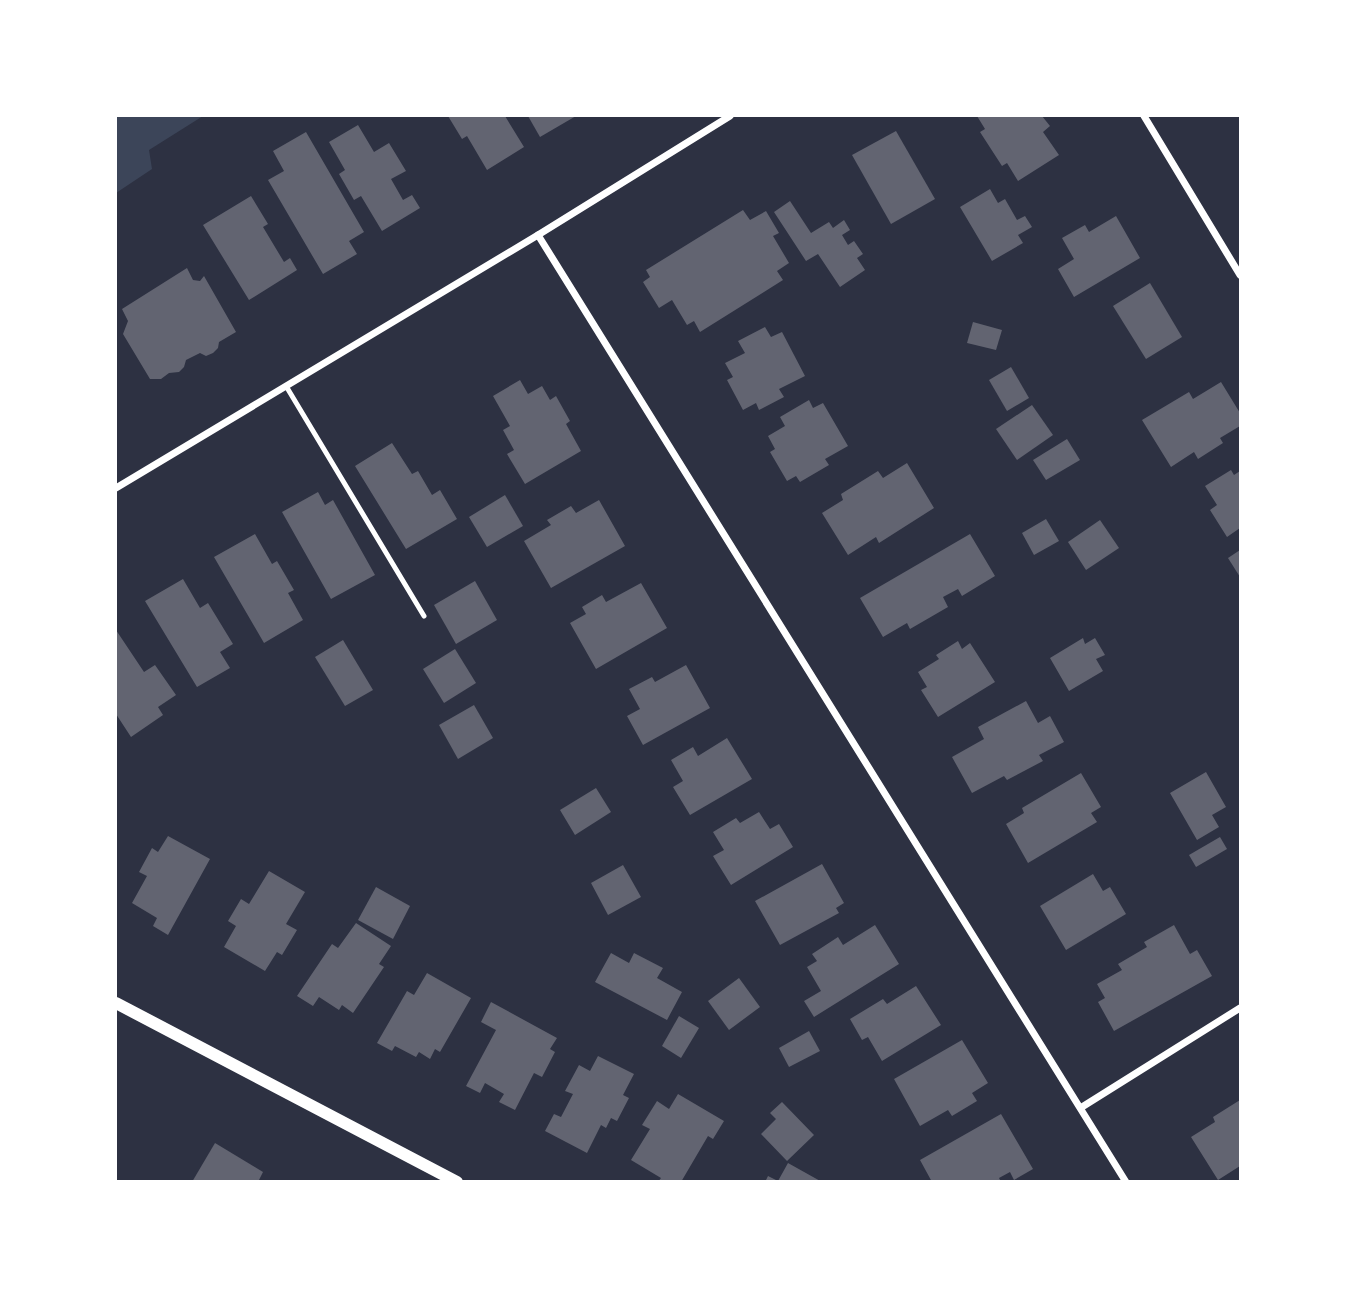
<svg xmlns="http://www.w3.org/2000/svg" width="1356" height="1297" font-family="'PT Sans',sans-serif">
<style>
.green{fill:#3c4559}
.building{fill:#626471}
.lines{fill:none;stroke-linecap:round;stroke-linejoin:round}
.service{stroke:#fff;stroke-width:5}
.minor{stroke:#fff;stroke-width:7}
.tertiary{stroke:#fff;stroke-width:12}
</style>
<rect width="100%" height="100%" fill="#2d3142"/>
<!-- green -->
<polygon class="green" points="116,116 203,116 149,150 152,169 116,193"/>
<!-- building -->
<g class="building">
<polygon points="448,116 505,116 524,147 487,170 467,136 462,139"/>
<polygon points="528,116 576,116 540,137"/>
<polygon points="977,116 1042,116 1050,126 1043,132 1059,155 1018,181 1007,163 1002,166 980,132 985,129"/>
<polygon points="358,125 374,152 389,143 406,171 391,179 403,200 412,195 420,208 382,231 361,196 354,200 339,174 345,170 329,142"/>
<polygon points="896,131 935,199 891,224 852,155"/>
<polygon points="306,132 364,232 349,241 357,254 323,274 268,180 284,171 273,151"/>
<polygon points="990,189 998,203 1005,199 1017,220 1025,216 1032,227 1018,235 1023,243 992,261 960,207"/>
<polygon points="251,196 268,224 263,227 284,262 290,258 297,270 249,300 203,225"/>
<polygon points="790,201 811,233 829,222 833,228 844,220 850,230 842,235 848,245 854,241 863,254 857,258 865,270 840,287 818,254 806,261 774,212"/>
<polygon points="743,210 750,220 766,211 779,233 773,236 789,263 777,271 783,280 700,332 694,321 687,325 672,300 659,308 643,282 650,277 646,270"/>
<polygon points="1116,216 1140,258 1074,297 1058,269 1074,259 1062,238 1085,225 1089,232"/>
<polygon points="187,268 193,280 200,281 204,276 236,332 219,342 218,348 213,353 206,356 200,353 186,360 184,367 179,372 169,373 161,379 150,379 123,334 128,321 122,309"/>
<polygon points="1150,283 1182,337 1146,359 1113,306"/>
<polygon points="973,322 1002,330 996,350 967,343"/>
<polygon points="765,327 771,337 782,332 805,376 779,389 784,397 759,410 756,403 743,410 727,380 733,377 725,363 745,353 738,341"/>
<polygon points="1011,367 1029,398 1007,411 989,380"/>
<polygon points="520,380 528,394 542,386 550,400 556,396 570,421 566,424 581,451 525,484 507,454 514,450 503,430 510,426 493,396"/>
<polygon points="1221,382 1240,413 1240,426 1220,438 1223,443 1198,459 1194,452 1171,467 1142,420 1189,392 1193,399"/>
<polygon points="809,400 813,408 823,403 848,446 825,459 829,465 800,482 796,476 787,481 770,452 775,449 768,436 785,426 780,417"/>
<polygon points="1032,405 1053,435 1017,460 996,429"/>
<polygon points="1067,439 1080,460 1046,480 1033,460"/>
<polygon points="392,443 412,474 418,471 432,495 440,490 457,519 406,549 355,466"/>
<polygon points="907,463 934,508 879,543 876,537 848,555 822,513 843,500 841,494 878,471 883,478"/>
<polygon points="1231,470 1234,475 1240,471 1240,528 1227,537 1210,510 1217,505 1205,486"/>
<polygon points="318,492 325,505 333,500 375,575 331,599 282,512"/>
<polygon points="505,495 523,526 487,547 469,517"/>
<polygon points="599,500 625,546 551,588 524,541 551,525 547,520 571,506 576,513"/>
<polygon points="1046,519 1059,541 1034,555 1022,533"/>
<polygon points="1100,520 1119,548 1086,570 1068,542"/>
<polygon points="255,534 272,564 277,561 294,590 288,593 303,620 264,643 214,557"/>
<polygon points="970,534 995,576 962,596 958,589 943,597 948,607 910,629 907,623 883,637 860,598"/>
<polygon points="1240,550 1240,577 1228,558"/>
<polygon points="183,579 200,608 208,603 233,644 220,652 230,668 197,687 145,601"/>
<polygon points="475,581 497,620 456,644 434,605"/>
<polygon points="641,583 667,628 596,669 570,623 586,614 582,607 602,595 606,602"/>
<polygon points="116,630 144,672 155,665 176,695 158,707 163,715 131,737 116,714"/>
<polygon points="1083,638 1085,644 1095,638 1105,655 1096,659 1103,671 1069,691 1050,658"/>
<polygon points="343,640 373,690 345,706 315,657"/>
<polygon points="958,641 962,649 970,643 995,682 938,717 921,690 927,687 918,672 939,659 936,655"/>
<polygon points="455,649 476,683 444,703 423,669"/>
<polygon points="686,665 710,708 643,745 627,716 640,709 629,689 652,677 655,682"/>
<polygon points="1026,701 1038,723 1050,716 1064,742 1039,755 1043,761 1007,780 1004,776 972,793 952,757 984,739 978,727"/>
<polygon points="474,705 493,738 458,759 439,725"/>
<polygon points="727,738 752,779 690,815 673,787 683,781 671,760 693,747 698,756"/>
<polygon points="1206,772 1226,807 1212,815 1219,827 1197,840 1170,793"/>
<polygon points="1081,773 1101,807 1091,813 1097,822 1028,863 1006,824 1024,813 1022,808"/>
<polygon points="596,788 611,812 575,835 560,810"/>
<polygon points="759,812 770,829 779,824 793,847 731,885 713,856 724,850 713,832 736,818 740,823"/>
<polygon points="168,836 210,859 168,935 153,926 157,918 132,903 147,876 139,872 152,848 158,852"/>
<polygon points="1220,837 1227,849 1196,867 1189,855"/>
<polygon points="822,864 844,903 836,908 839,913 780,945 755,901"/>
<polygon points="623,865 641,897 608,915 591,883"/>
<polygon points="269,871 305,892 286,924 297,930 282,955 277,952 265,971 224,947 236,926 228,921 241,899 249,904"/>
<polygon points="1093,874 1103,891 1110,887 1126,914 1066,950 1040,906"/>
<polygon points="376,887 410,906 393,939 358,920"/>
<polygon points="356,923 391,946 379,964 384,967 353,1013 342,1005 339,1010 319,997 313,1006 297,996 332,944 338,948"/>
<polygon points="875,925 899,964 814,1017 804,1001 821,991 807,967 817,961 812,954 838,937 843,945"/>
<polygon points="1174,925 1190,954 1197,950 1212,976 1114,1031 1098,1002 1105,998 1097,984 1122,970 1118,964 1147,947 1144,942"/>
<polygon points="611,953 629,963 634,953 663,968 657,978 682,992 667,1020 595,982"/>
<polygon points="427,973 471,998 440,1052 435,1049 430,1059 419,1052 416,1057 395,1046 392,1051 377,1043 407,991 414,995"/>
<polygon points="739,978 760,1007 729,1030 708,1001"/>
<polygon points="916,986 941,1025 882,1061 868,1037 862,1040 850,1019 883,999 887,1004"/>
<polygon points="491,1002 557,1038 550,1049 555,1052 542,1077 534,1073 515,1110 499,1102 504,1094 485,1083 480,1093 466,1086 496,1030 481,1022"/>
<polygon points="679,1016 699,1028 681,1058 662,1046"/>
<polygon points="809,1031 820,1051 789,1067 779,1048"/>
<polygon points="962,1040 988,1083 972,1093 977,1101 952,1116 948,1110 920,1126 894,1079"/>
<polygon points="598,1056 634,1074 623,1095 629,1098 617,1121 611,1118 606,1128 601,1125 587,1153 545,1131 554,1114 561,1117 573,1094 565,1091 579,1065 590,1071"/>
<polygon points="678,1094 724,1121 713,1139 708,1136 681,1182 658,1182 661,1178 631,1160 650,1129 642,1125 657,1101 669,1109"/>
<polygon points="1240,1100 1240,1166 1218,1180 1191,1137 1215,1122 1213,1117"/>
<polygon points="782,1102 814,1135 787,1161 761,1134 776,1119 770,1113"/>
<polygon points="1001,1114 1033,1169 1014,1180 1010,1172 999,1178 1001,1182 932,1182 920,1160"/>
<polygon points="215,1143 263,1172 258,1182 192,1182"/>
<polygon points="788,1163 822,1182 765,1182 768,1176 778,1181"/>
</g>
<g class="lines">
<!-- service -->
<polyline class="service" points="286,386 424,616"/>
<!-- minor -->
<g class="minor">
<polyline points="1144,116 1240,275"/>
<polyline points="538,235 1126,1182"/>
<polyline points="116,488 538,235 730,116"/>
<polyline points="1082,1107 1240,1008"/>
</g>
<!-- tertiary -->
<polyline class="tertiary" points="116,1003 457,1182"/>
</g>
<!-- border -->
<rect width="1356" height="1297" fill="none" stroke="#ffffff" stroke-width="234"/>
</svg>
